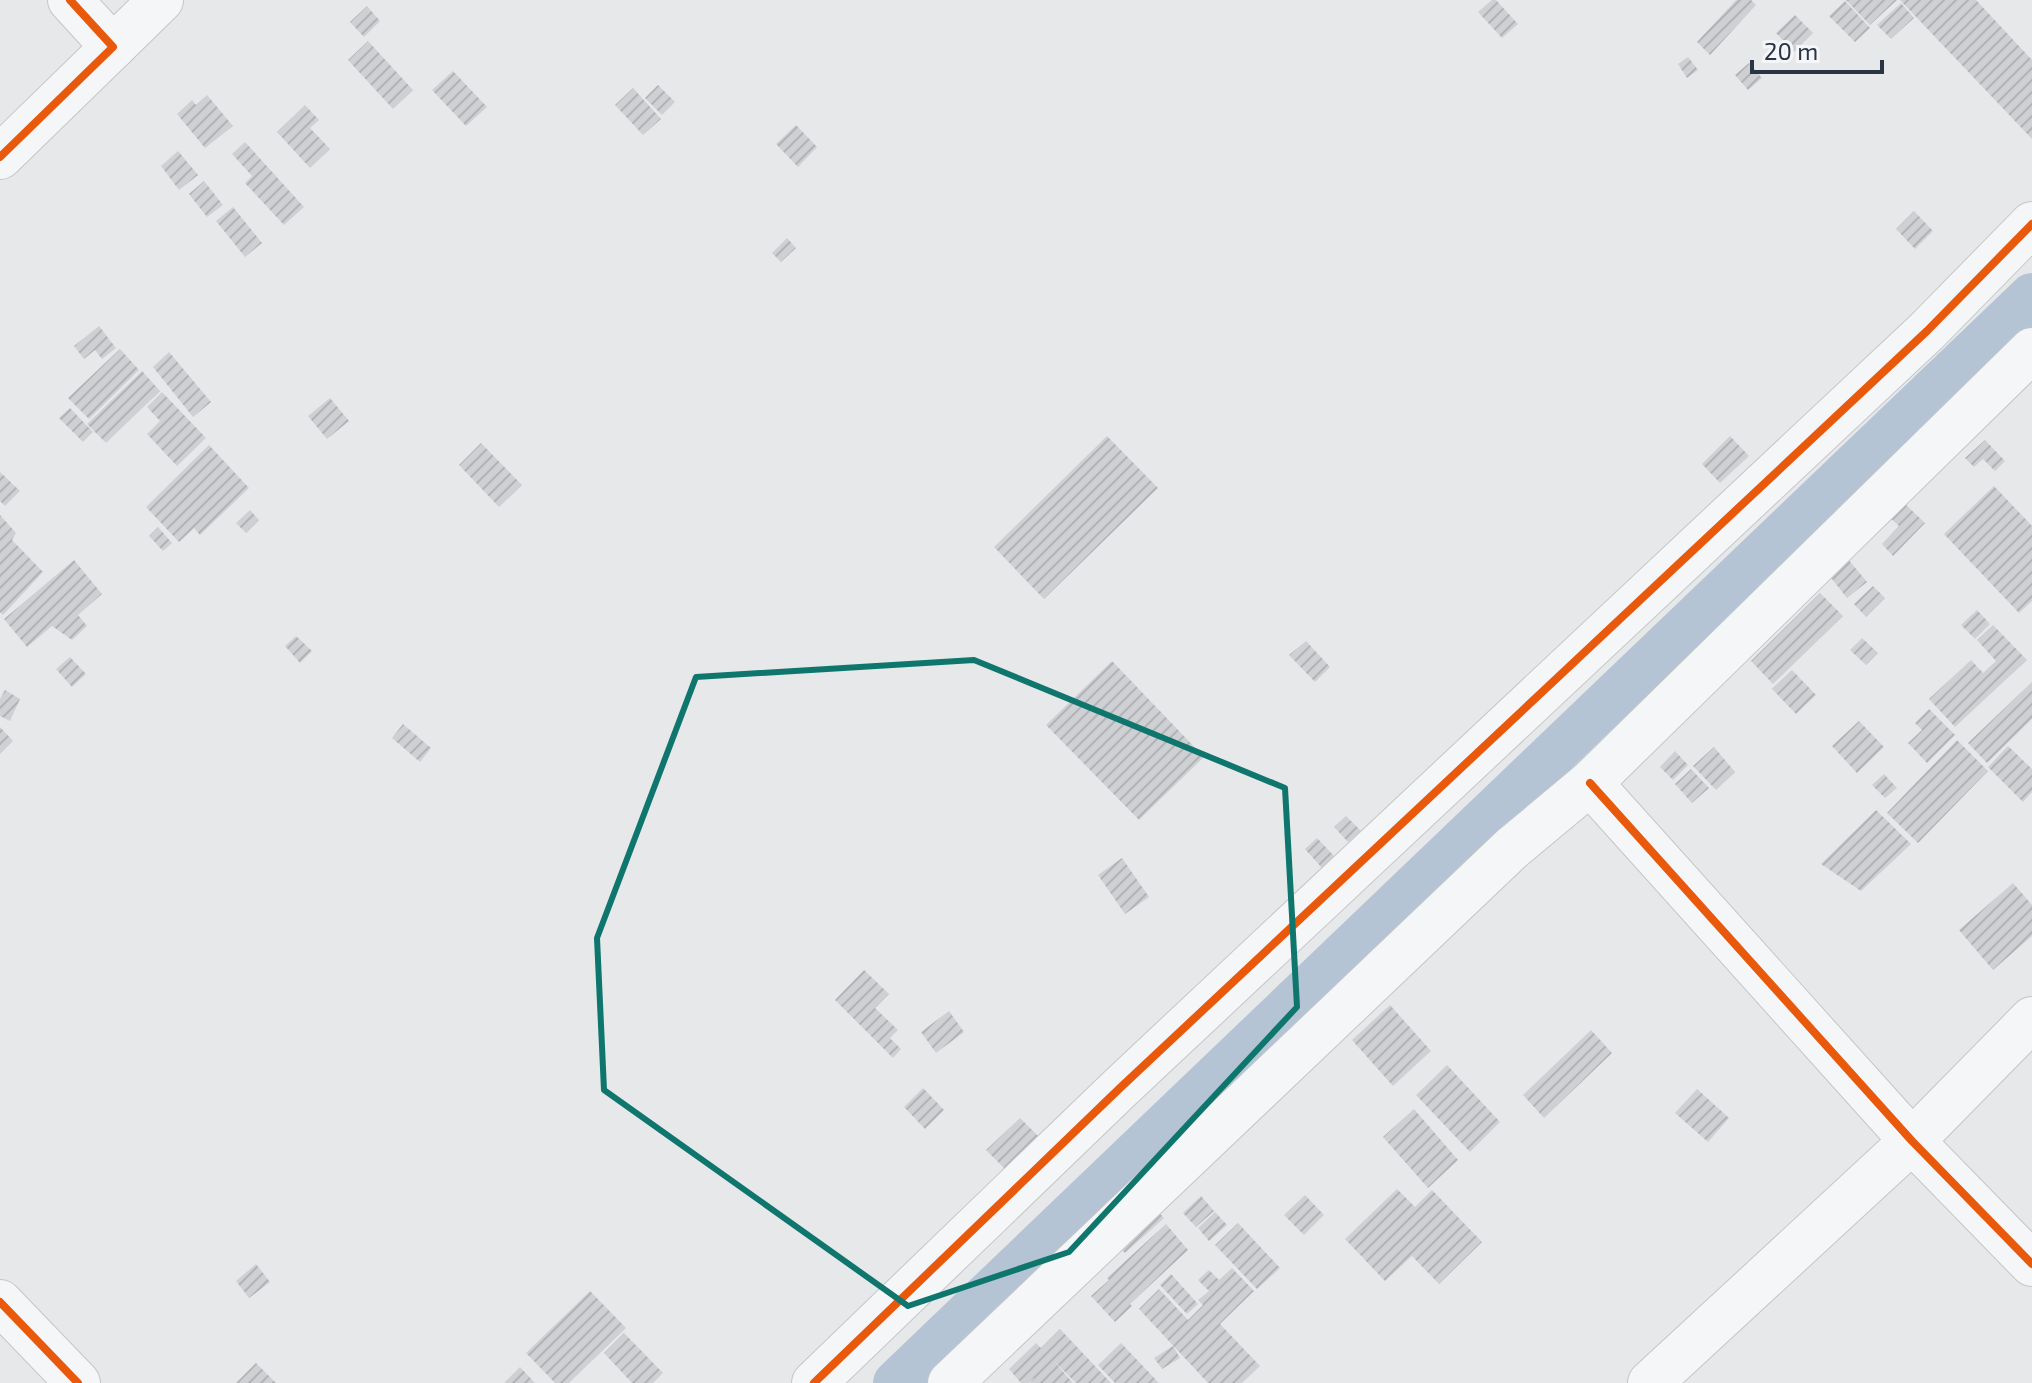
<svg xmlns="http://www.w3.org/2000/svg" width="2032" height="1383" font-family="'Exo 2',sans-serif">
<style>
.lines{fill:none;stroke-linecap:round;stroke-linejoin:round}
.canal{stroke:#b4c4d5;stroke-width:46}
.building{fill:url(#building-hatch)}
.minor-casing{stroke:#c4c6c8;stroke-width:46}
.minor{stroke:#f5f6f7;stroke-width:44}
.cycleway-casing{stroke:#f4f6f9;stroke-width:13}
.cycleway{stroke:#e8590c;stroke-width:8}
.marked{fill:none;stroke:#0f766e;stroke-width:6;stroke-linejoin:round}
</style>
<defs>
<pattern id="building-hatch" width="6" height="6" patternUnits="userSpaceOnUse" patternTransform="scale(2)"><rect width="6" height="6" fill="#ced0d3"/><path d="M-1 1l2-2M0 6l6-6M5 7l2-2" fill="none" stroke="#b1b3b6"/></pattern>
</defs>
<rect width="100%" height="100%" fill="#e6e8ea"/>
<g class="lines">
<!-- canal -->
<polyline class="canal" points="896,1383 2032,296"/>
</g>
<!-- building -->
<g class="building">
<polygon points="1492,0 1496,0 1518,24 1502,38 1478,12"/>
<polygon points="1736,0 1751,0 1756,5 1710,55 1697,42"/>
<polygon points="1846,0 1897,0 1870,25"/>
<polygon points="1900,0 1976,0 2032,60 2032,139"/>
<polygon points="1845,1 1870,28 1855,42 1829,16"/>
<polygon points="1901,3 1914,18 1891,39 1877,25"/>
<polygon points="367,6 380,21 364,37 350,22"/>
<polygon points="1795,15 1813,33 1794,52 1776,33"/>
<polygon points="368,41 413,90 393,109 348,60"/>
<polygon points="1688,57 1698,70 1687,78 1678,64"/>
<polygon points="1749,63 1762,78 1748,90 1735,75"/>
<polygon points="453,71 487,107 466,126 432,90"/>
<polygon points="658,85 675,102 662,115 645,98"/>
<polygon points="633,88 661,119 643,135 615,105"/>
<polygon points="207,95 233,126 205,148 177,114 192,100 196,105"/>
<polygon points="305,105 319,120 310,128 330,149 310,168 277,132"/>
<polygon points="796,125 817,147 798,167 776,144"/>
<polygon points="245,142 304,207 284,225 245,183 252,176 232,154"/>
<polygon points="178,151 198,175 179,190 161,166"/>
<polygon points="204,181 223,205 207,217 189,194"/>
<polygon points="233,207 262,243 245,257 216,221"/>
<polygon points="1914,211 1933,231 1915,249 1896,229"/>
<polygon points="787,238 796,248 781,262 772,253"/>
<polygon points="99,326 116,348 102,359 95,350 84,359 74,346"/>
<polygon points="120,349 139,370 89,419 68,398"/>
<polygon points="169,352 211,402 193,417 153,367"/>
<polygon points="142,371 160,391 106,443 87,424"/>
<polygon points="162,392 206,438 177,466 147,434 160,421 147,407"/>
<polygon points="330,398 349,421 327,439 308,416"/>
<polygon points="70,408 93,432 83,442 59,418"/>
<polygon points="1107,436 1158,488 1044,599 994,547"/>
<polygon points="1730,436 1749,456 1720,483 1702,464"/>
<polygon points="1985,440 2005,461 1995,471 1983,459 1974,467 1965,458"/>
<polygon points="481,443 522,485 499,507 459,465"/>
<polygon points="209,445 249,488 200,535 194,528 179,542 146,507"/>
<polygon points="0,472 20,491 5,506 0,501"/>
<polygon points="1994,486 2032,526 2032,601 2019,613 1944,534"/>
<polygon points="1903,502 1925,523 1893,556 1882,544 1899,526 1889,517"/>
<polygon points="250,510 259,520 246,533 236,523"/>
<polygon points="0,515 16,533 12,540 43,572 3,615 0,612"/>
<polygon points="158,527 172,543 163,551 149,536"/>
<polygon points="1847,558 1867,582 1847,598 1828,574"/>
<polygon points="74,560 102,594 78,615 87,626 72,640 52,626 27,647 4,619"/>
<polygon points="1873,586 1885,598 1866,617 1854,604"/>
<polygon points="1820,593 1843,616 1773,684 1751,661"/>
<polygon points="1977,610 1990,624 1975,639 1961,625"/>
<polygon points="1993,625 2027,660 1955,727 1929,699 1971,660 1983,673 1996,661 1977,640"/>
<polygon points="296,636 312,651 300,663 285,646"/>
<polygon points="1862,638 1878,653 1866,665 1850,650"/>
<polygon points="1306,641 1330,667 1315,682 1289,655"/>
<polygon points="70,657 86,674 72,687 56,669"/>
<polygon points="1112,661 1204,757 1139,820 1046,725"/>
<polygon points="1792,670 1816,695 1796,714 1772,689"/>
<polygon points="2032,682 2032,719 1987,763 1968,743"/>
<polygon points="5,690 20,699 10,721 0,716 0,699"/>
<polygon points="1929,709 1955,735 1927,763 1908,743 1922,730 1915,723"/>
<polygon points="1859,721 1884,747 1857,773 1832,746"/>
<polygon points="403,724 431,748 420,762 392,738"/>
<polygon points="0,727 13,741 0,754"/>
<polygon points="1957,740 1988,771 1918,843 1887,813"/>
<polygon points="2008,746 2032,769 2032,792 2023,802 1988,767"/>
<polygon points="1714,747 1735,772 1716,790 1693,766"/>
<polygon points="1675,751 1688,765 1673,780 1660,767"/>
<polygon points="1691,769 1709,788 1692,803 1675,784"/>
<polygon points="1884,774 1897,788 1885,798 1872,785"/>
<polygon points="1876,810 1911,844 1861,891 1821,864"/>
<polygon points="1346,816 1361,831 1348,842 1334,827"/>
<polygon points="1317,838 1334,856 1322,868 1305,849"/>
<polygon points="1122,858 1149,897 1125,914 1098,875"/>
<polygon points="2013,883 2032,905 2032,936 1993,970 1959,930"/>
<polygon points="864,970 889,994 875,1008 898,1030 890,1038 901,1049 893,1058 835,1000"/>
<polygon points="1390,1005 1431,1051 1393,1086 1352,1040"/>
<polygon points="949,1011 964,1032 936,1053 921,1032"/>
<polygon points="1591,1030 1612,1053 1544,1118 1523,1095"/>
<polygon points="1447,1065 1500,1122 1470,1152 1416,1095"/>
<polygon points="923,1088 944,1110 925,1129 904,1107"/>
<polygon points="1697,1089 1729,1118 1708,1142 1675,1113"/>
<polygon points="1414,1109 1458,1160 1428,1188 1383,1137"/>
<polygon points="1020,1118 1040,1138 1006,1170 986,1150"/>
<polygon points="1397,1189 1415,1207 1432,1190 1482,1242 1439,1284 1412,1256 1385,1281 1345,1239"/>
<polygon points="1305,1195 1324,1215 1304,1235 1284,1215"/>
<polygon points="1201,1196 1214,1211 1196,1227 1183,1213"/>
<polygon points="1151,1204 1164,1218 1125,1253 1112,1239"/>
<polygon points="1215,1212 1227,1225 1209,1241 1198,1228"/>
<polygon points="1238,1223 1280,1268 1257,1289 1215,1245"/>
<polygon points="1166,1224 1188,1250 1130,1304 1132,1306 1115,1322 1091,1296 1109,1280 1107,1278"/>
<polygon points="256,1264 270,1282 249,1298 236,1281"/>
<polygon points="1232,1268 1254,1291 1220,1324 1260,1366 1242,1383 1208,1383 1139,1309 1159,1289 1188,1320 1203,1305 1198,1300 1209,1291 1198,1280 1209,1270 1219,1280"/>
<polygon points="1171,1274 1198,1304 1187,1314 1160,1285"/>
<polygon points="590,1291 626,1328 569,1383 555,1383 526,1353"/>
<polygon points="1060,1329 1111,1383 1076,1383 1053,1360 1073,1383 1030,1383 1035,1377 1028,1383 1021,1383 1009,1369 1036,1343 1041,1348"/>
<polygon points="624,1333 663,1373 653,1383 632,1383 604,1353"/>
<polygon points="1121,1343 1159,1383 1115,1383 1098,1365"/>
<polygon points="1173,1346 1180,1358 1162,1369 1154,1358"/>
<polygon points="256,1363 276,1383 236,1383"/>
<polygon points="520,1367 535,1383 504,1383"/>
</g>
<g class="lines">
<!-- minor casing -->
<g class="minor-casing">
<g id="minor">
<polyline points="113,47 161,0"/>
<polyline points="0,157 113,47 70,0"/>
<polyline points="1590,783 1912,1141 2032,1264"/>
<polyline points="0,1302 78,1383"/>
<polyline points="814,1383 1120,1088 1927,331 2032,224"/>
<polyline points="950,1383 1512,848 1590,783 2032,350"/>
<polyline points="1650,1383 1912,1141 2032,1019"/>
</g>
</g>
<!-- minor -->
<use href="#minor" class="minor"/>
<!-- cycleway casing -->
<g class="cycleway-casing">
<g id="cycleway">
<polyline points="0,157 113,47 70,0"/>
<polyline points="1590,783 1912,1141 2032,1264"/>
<polyline points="0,1302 78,1383"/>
<polyline points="814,1383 1120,1088 1927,331 2032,224"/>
</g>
</g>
<!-- cycleway -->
<use href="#cycleway" class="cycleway"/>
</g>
<!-- marked area -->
<path class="marked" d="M974,660L1285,788L1297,1007L1069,1252L908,1306L604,1090L597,938L696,677Z"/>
<!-- scale -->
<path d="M1752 60v12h130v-12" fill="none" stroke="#2b3445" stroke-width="4"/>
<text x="1764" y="60" font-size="24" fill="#2b3445" stroke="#f4f6f9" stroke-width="6" paint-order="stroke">20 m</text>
</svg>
